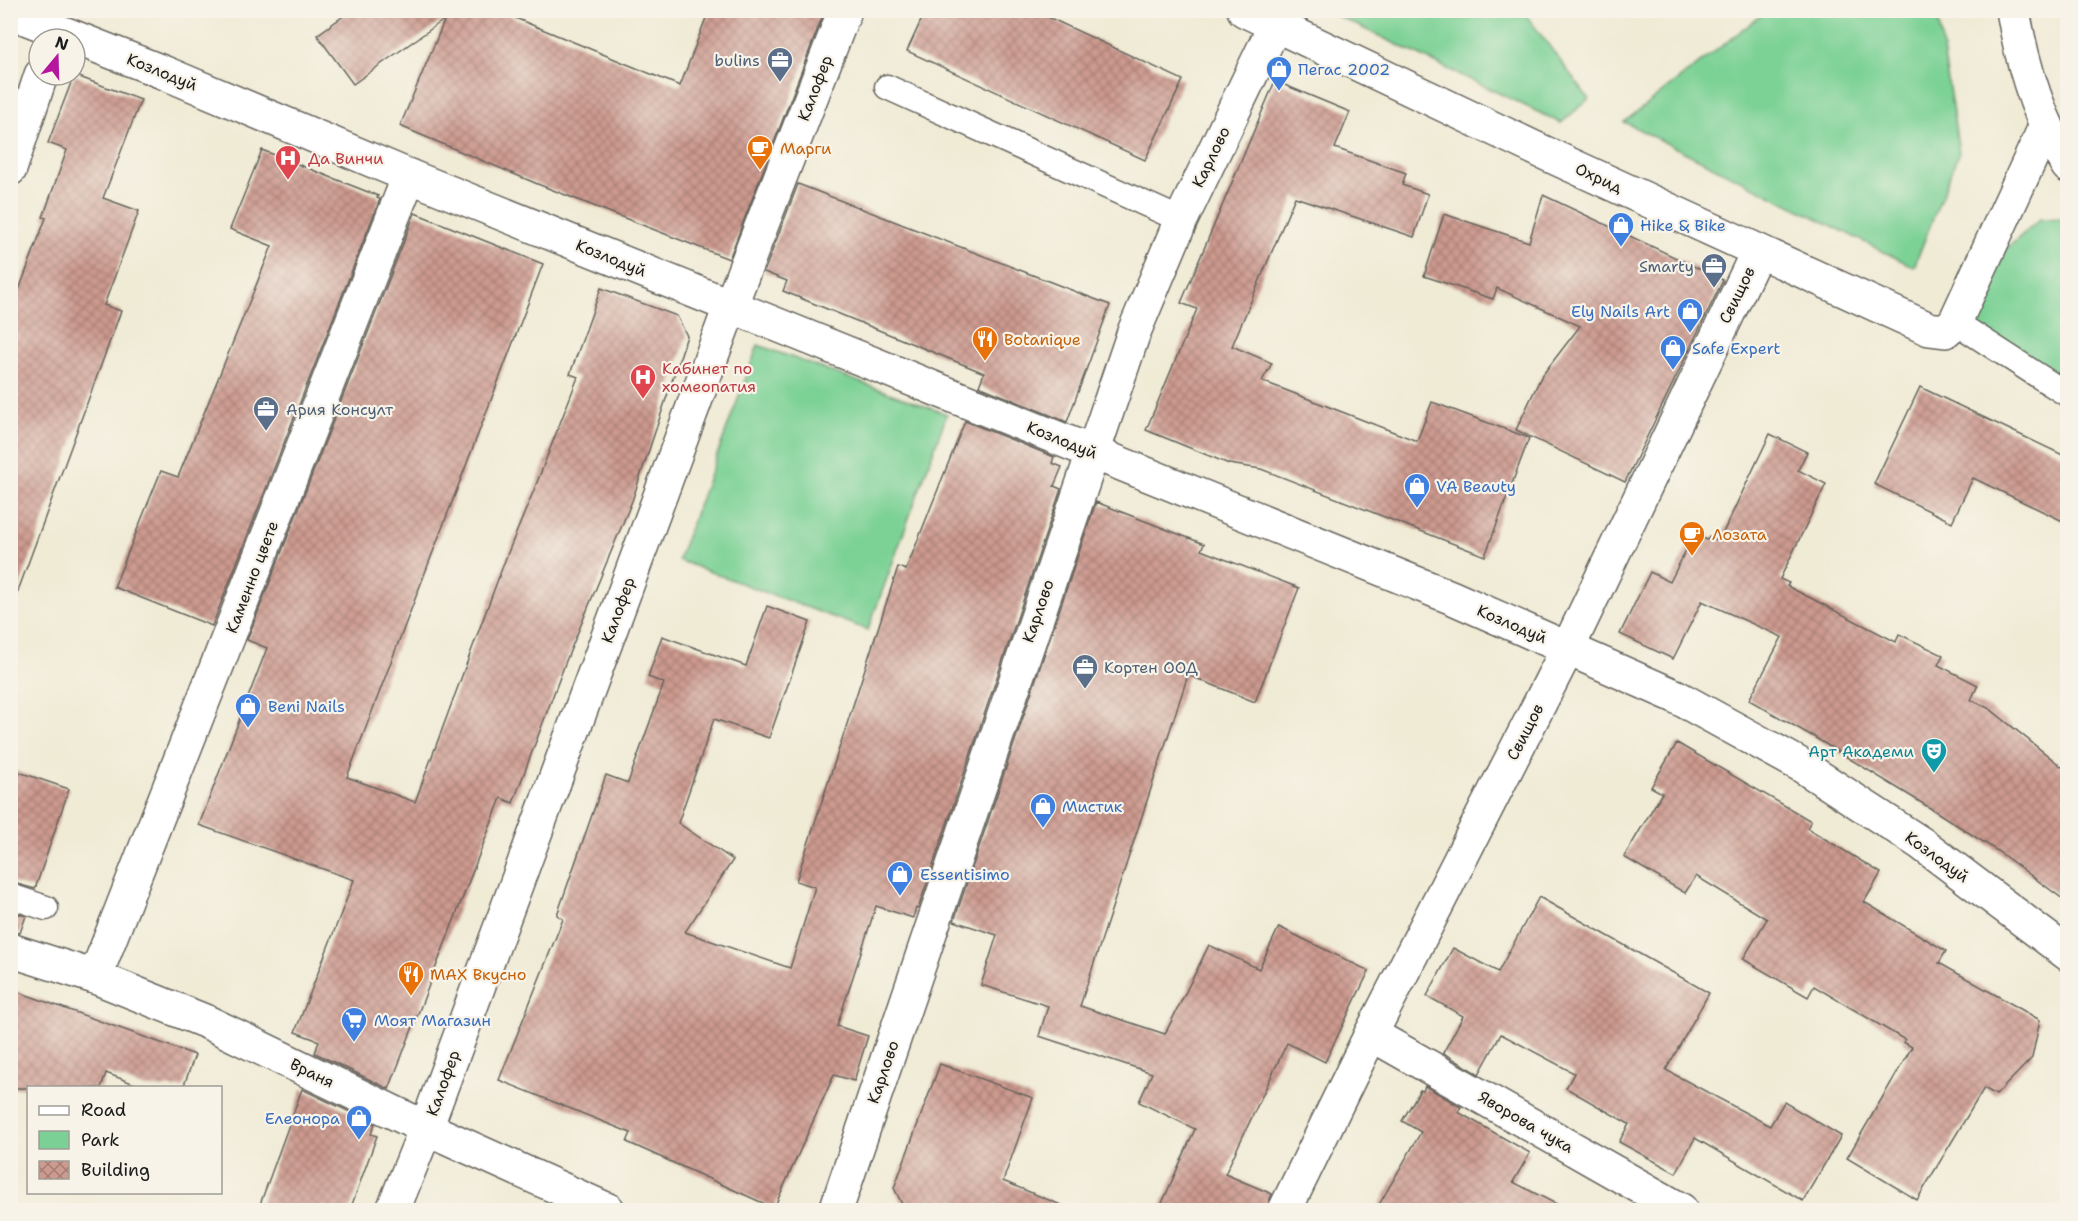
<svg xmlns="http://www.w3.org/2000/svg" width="2078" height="1221" font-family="'Shantell Sans',sans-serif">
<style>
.green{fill:#7bd195;stroke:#4c7658;stroke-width:1.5}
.building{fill:url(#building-cross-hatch)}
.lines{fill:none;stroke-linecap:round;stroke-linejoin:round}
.service-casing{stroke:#66645d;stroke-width:27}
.minor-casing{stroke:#66645d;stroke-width:36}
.tertiary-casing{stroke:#66645d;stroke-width:36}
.service{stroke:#fff;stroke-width:24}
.minor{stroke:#fff;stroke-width:33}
.tertiary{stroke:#fff;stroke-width:33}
.labels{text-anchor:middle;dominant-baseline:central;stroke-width:4.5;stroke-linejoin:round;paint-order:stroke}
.service-label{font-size:16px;fill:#4e5e75;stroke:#f7f3e8;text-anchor:end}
.shop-label{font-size:16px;fill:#366cbe;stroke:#f7f3e8;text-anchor:start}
.street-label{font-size:16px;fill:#1c1c1c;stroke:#f7f3e8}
.food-label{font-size:16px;fill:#c56008;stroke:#f7f3e8;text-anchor:start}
.health-label{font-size:16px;fill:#be3a42;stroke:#f7f3e8;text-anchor:start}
.culture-label{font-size:16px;fill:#0d838f;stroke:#f7f3e8;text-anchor:end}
</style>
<defs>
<pattern id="building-cross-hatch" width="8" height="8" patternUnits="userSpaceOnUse" patternTransform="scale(1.5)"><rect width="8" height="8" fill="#cd9a8f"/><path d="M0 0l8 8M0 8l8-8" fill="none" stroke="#a67d74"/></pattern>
</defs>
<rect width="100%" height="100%" fill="#f7f3e8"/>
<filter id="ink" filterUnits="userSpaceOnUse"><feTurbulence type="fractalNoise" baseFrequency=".0167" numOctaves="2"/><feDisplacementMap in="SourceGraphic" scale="12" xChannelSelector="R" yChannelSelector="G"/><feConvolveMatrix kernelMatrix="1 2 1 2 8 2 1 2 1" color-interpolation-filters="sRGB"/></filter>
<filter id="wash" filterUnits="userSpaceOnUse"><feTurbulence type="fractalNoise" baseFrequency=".008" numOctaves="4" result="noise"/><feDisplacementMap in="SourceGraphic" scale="24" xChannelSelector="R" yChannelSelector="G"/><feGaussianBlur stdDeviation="1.35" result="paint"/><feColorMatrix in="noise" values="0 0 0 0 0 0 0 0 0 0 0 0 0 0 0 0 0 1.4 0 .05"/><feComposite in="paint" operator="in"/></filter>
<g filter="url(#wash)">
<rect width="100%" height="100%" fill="#f0ebd5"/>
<!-- green -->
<g class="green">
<polygon points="1768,10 1937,11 1959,152 1914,267 1624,122"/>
<polygon points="1327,11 1523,11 1589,99 1561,123"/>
<polygon points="2067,218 2067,395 1963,321 2005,250 2040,219"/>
<polygon points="758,345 947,414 868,630 678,560"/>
</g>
<g id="blocks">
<!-- building -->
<g class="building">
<polygon points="352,10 496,10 680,86 709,10 825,10 729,259 540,185 400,126 445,19 353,84 317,35"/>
<polygon points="926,10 1033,10 1183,80 1145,160 907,51"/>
<polygon points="74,75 141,100 103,198 139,211 104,305 121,311 15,599 10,599 10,314 46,218 43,217 67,150 48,143"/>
<polygon points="1275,81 1350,112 1335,148 1406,173 1402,185 1428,194 1414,237 1295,197 1232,346 1272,363 1262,381 1417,441 1432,402 1529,438 1485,556 1261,469 1229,464 1146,430 1197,309 1181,303"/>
<polygon points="262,150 378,196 377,198 380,199 212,626 114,587 161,471 178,477 272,246 230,229"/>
<polygon points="798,184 1110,305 1067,422 979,386 984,373 783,291 787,281 764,272"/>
<polygon points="1543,195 1723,280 1625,482 1516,430 1541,377 1580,326 1497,288 1493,299 1424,276 1444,214 1529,242"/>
<polygon points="415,213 543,264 347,777 415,802 507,555 534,490 578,377 570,374 601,288 677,316 687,336 632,501 566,661 513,803 501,798 389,1089 315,1053 319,1041 295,1032 354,880 199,825 267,648 247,640"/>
<polygon points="1920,387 2067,457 2067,523 1973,478 1952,522 1874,484"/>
<polygon points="965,421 1054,457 1052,463 1062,467 1054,486 1061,489 918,909 916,908 913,918 876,906 837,1026 868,1036 854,1081 834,1075 774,1208 627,1142 631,1133 499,1080 563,919 557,915 606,775 628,783 664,683 648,677 662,636 746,666 767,606 810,622 769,738 714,719 678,823 733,860 685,932 790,968 815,887 796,881 898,567 906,570"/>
<polygon points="1770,434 1807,452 1798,470 1826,484 1780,579 1789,583 1787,586 1896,642 1899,634 1943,655 1938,665 1978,685 1971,700 1990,709 2067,771 2067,902 1999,852 1935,811 1814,737 1749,700 1782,637 1702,601 1673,659 1620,634 1650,572 1670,582 1694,534 1707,540 1709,536 1719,541"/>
<polygon points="1096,502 1204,544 1201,550 1299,588 1255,702 1188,675 1080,1006 1165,1034 1209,945 1259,969 1279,927 1369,971 1325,1062 1287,1043 1225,1174 1272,1194 1266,1210 1159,1210 1195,1129 1139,1102 1152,1073 1039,1036 1048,1006 981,985 997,935 954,921"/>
<polygon points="1677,743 1811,821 1807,828 1881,873 1864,902 1946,951 1939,963 2040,1020 2032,1058 1996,1095 1984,1088 1917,1200 1847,1158 1912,1047 1903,1042 1905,1040 1814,986 1808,997 1743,959 1767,919 1696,876 1685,893 1624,857 1662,793 1651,787"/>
<polygon points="10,769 69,789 35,889 10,882"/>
<polygon points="1539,897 1709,993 1666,1070 1770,1126 1784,1102 1841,1136 1803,1201 1695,1138 1676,1173 1619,1142 1629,1124 1566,1088 1574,1073 1501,1034 1479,1074 1443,1053 1463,1016 1427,996 1453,948 1498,972"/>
<polygon points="10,911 26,916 20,933 10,932"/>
<polygon points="10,989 195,1055 183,1088 145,1088 106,1073 101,1088 10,1088"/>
<polygon points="940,1064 1033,1098 1003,1181 1073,1210 905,1210 894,1188"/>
<polygon points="1425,1086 1461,1107 1458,1112 1530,1153 1513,1182 1568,1210 1376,1210 1421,1132 1402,1121 1420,1090 1423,1091"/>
<polygon points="302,1089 375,1124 371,1134 377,1136 350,1210 258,1210"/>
</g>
</g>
</g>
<g filter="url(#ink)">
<use href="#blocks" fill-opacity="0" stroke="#66645d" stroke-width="1.5"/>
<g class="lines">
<!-- service casing -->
<g class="service-casing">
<g id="service">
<polyline points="887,87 1181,220"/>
<polyline points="1955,322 2068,395"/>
<polyline points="10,896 46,908"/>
</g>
</g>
<!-- minor casing -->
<g class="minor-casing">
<g id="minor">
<polyline points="1244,10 1549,155 1929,329 1945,331 1955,322 2046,125"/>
<polyline points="10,12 165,73 409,176 1453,598 1675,696 1799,764 1922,844 2068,954"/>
<polyline points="10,169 41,75"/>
<polyline points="10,950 95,977 207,1022 426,1128 608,1210"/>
<polyline points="95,977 409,176"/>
<polyline points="1371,1034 1681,1210"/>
<polyline points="393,1210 426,1128 730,307 845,10"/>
<polyline points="836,1210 1134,332 1181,220 1275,25"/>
<polyline points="1285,1210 1371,1034 1568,648 1758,251"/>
</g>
</g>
<!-- tertiary casing -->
<g class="tertiary-casing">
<path id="tertiary" d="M2013,10C2022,64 2039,120 2068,166"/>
</g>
<!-- service -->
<use href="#service" class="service"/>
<!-- minor -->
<use href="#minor" class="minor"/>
<!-- tertiary -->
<use href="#tertiary" class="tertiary"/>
</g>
</g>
<!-- icons -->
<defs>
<g id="office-pin" transform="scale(1.35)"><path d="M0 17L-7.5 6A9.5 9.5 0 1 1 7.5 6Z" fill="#5c6f8a" stroke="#f7f3e8"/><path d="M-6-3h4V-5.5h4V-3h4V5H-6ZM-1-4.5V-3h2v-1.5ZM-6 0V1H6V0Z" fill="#fff"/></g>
<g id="shop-pin" transform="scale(1.35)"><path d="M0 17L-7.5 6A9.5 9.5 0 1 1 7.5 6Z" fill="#3f7fe0" stroke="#f7f3e8"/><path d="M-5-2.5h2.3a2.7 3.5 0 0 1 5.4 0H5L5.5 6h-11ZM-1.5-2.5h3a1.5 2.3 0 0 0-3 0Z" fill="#fff"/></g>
<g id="cafe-pin" transform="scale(1.35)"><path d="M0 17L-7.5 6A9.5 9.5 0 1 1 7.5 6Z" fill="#e8710a" stroke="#f7f3e8"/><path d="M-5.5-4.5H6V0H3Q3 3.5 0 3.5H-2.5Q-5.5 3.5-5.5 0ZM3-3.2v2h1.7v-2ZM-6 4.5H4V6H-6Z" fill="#fff"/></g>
<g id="hospital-pin" transform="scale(1.35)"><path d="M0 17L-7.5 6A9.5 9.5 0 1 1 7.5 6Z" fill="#e0444e" stroke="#f7f3e8"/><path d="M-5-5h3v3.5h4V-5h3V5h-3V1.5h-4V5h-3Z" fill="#fff"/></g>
<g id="restaurant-pin" transform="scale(1.35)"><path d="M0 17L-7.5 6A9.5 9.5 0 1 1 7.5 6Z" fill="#e8710a" stroke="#f7f3e8"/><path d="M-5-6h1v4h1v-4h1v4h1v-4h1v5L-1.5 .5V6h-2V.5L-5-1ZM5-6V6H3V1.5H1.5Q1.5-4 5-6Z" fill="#fff"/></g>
<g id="theatre-pin" transform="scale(1.35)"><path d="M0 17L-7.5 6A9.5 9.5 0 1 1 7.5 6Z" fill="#0f9aa8" stroke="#f7f3e8"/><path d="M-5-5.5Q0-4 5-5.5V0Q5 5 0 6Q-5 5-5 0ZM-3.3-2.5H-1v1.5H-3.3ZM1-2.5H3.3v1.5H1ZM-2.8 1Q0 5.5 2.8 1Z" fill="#fff"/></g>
<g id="supermarket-pin" transform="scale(1.35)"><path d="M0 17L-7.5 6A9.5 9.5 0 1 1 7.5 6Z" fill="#3f7fe0" stroke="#f7f3e8"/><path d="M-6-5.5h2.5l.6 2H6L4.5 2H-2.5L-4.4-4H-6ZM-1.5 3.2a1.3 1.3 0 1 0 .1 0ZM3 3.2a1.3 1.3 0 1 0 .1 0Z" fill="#fff"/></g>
</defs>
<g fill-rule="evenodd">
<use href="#office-pin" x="780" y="60"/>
<use href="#shop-pin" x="1279" y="69"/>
<use href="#cafe-pin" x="760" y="148"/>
<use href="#hospital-pin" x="288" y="158"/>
<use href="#shop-pin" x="1621" y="225"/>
<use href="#office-pin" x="1714" y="266"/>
<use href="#shop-pin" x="1690" y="311"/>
<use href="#restaurant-pin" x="985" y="339"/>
<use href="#shop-pin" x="1673" y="348"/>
<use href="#hospital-pin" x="643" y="377"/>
<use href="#office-pin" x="266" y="409"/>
<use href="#shop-pin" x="1417" y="486"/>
<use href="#cafe-pin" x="1692" y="534"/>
<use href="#office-pin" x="1085" y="667"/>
<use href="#shop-pin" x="248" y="706"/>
<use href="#theatre-pin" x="1934" y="751"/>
<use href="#shop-pin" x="1043" y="806"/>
<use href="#shop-pin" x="900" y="874"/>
<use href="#restaurant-pin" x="411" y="974"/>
<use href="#supermarket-pin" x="354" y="1020"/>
<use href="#shop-pin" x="359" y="1118"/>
</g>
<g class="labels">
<!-- service labels -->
<g class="service-label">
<text x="760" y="60">bulins</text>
<text x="1694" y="266">Smarty</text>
<text x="286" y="409" text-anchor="start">Ария Консулт</text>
<text x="1104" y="667" text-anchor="start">Кортен ООД</text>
</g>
<!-- shop labels -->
<g class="shop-label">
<text x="1298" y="69">Пегас 2002</text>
<text x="1640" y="225">Hike &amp; Bike</text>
<text x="1670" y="311" text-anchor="end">Ely Nails Art</text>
<text x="1692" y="348">Safe Expert</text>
<text x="1436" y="486">VA Beauty</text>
<text x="268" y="706">Beni Nails</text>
<text x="1062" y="806">Мистик</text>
<text x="920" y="874">Essentisimo</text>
<text x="374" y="1020">Моят Магазин</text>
<text x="340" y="1118" text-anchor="end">Елеонора</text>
</g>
<!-- street labels -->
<g class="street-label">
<text transform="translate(162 72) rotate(22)">Козлодуй</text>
<text transform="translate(815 88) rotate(-69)">Калофер</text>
<text transform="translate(1211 157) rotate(-64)">Карлово</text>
<text transform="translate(1599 178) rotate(25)">Охрид</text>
<text transform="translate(611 258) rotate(22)">Козлодуй</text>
<text transform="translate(1737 295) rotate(-64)">Свищов</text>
<text transform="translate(1062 440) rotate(22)">Козлодуй</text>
<text transform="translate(252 577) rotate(-69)">Каменно цвете</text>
<text transform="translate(618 610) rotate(-70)">Калофер</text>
<text transform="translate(1038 611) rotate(-71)">Карлово</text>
<text transform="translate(1512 624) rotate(23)">Козлодуй</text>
<text transform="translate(1525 732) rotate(-63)">Свищов</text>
<text transform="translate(1937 857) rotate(36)">Козлодуй</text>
<text transform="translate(883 1072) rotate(-71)">Карлово</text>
<text transform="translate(312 1073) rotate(26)">Враня</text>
<text transform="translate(443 1083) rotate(-70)">Калофер</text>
<text transform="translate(1526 1122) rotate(30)">Яворова чука</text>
</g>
<!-- food labels -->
<g class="food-label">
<text x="780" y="148">Марги</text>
<text x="1004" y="339">Botanique</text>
<text x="1712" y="534">Лозата</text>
<text x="430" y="974">MAX Вкусно</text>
</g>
<!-- health labels -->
<g class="health-label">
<text x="308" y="158">Да Винчи</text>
<text x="662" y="368">Кабинет по<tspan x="662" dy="18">хомеопатия</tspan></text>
</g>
<!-- culture labels -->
<g class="culture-label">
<text x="1914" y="751">Арт Академи</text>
</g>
</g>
<!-- margin -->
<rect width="2078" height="1221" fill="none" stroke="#f7f3e8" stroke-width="36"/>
<!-- legend -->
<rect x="27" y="1086" width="195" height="108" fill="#f7f3e8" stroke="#9f9d96" stroke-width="1.5"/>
<rect x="39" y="1106" width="30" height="9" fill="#ffffff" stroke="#9f9d96" stroke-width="1.5"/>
<text x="81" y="1116" font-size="18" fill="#1c1c1c">Road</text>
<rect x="39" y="1131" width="30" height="18" fill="#7bd195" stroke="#9f9d96" stroke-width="1.5"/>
<text x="81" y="1146" font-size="18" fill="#1c1c1c">Park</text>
<rect x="39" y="1161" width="30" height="18" fill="url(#building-cross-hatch)" stroke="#9f9d96" stroke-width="1.5"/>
<text x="81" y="1176" font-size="18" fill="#1c1c1c">Building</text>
<!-- north arrow -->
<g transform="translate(57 57) rotate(19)"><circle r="28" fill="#f7f3e8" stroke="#9f9d96" stroke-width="1.5"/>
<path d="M0-4.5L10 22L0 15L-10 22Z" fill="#b5179e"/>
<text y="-9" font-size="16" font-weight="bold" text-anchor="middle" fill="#1c1c1c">N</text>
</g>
</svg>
